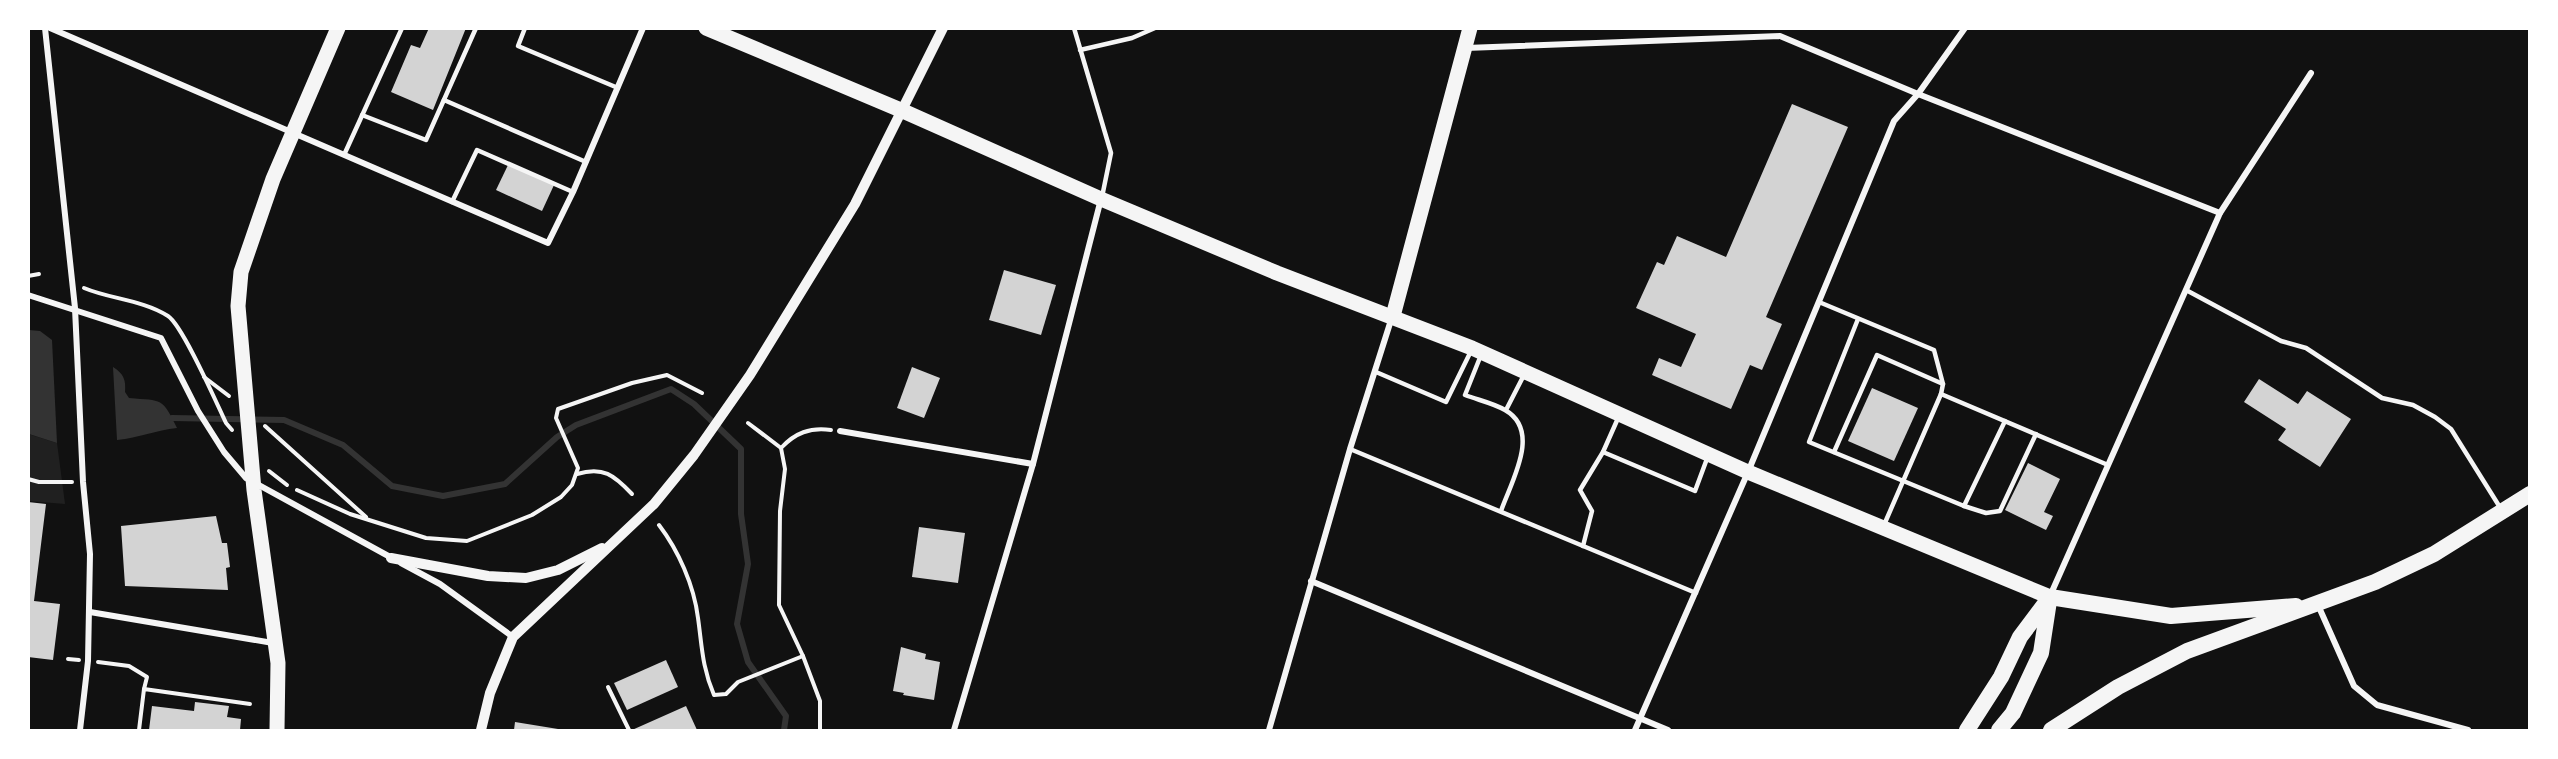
<svg xmlns="http://www.w3.org/2000/svg" width="2558" height="759" font-family="'Playfair Display',serif">
<style>
.green{fill:#202020}
.water{fill:#333}
.lines{fill:none;stroke-linecap:round;stroke-linejoin:round}
.stream{stroke:#333;stroke-width:6}
.building{fill:#d3d3d3}
.path{stroke:#f5f5f5;stroke-width:4}
.service{stroke:#f5f5f5;stroke-width:4.5}
.minor{stroke:#f5f5f5;stroke-width:6}
.tertiary{stroke:#f5f5f5;stroke-width:10}
.primary{stroke:#f5f5f5;stroke-width:15}
.trunk{stroke:#f5f5f5;stroke-width:16}
</style>
<rect width="100%" height="100%" fill="#111"/>
<!-- green -->
<polygon class="green" points="28,434 57,443 65,504 29,501"/>
<!-- water -->
<g class="water">
<polygon points="29,330 40,331 52,340 57,443 29,434"/>
<path d="M113,367C124,374 126,380 125,392L129,398C163,401 162,397 177,428C156,430 139,438 117,440Z"/>
</g>
<g class="lines">
<!-- stream -->
<polyline class="stream" points="172,418 284,420 343,445 392,486 443,496 505,484 557,437 576,425 671,389 694,404 741,449 741,514 748,564 737,624 748,662 786,716 784,730"/>
</g>
<!-- building -->
<g class="building">
<polygon points="429,28 466,28 433,110 391,92 411,45 420,48"/>
<polygon points="1792,104 1848,127 1766,317 1782,324 1762,370 1750,365 1731,409 1652,375 1659,358 1681,367 1696,334 1636,308 1657,262 1664,265 1677,236 1726,257"/>
<polygon points="508,165 554,185 542,211 496,190"/>
<polygon points="1004,270 1056,285 1041,335 989,320"/>
<polygon points="912,367 940,378 924,418 897,408"/>
<polygon points="2259,379 2298,404 2307,391 2351,419 2320,467 2278,440 2286,429 2244,402"/>
<polygon points="1872,388 1918,408 1894,461 1848,441"/>
<polygon points="2028,463 2060,479 2044,512 2053,516 2046,530 2005,510"/>
<polygon points="28,502 46,504 34,601 60,604 53,660 28,657"/>
<polygon points="216,516 222,543 227,543 230,567 226,568 228,590 125,586 121,526"/>
<polygon points="919,527 965,533 958,583 912,577"/>
<polygon points="901,647 926,654 925,659 940,662 934,700 903,695 904,693 893,691"/>
<polygon points="666,660 678,687 627,710 614,683"/>
<polygon points="195,702 229,706 227,717 241,719 240,730 149,730 152,706 194,711"/>
<polygon points="686,706 697,730 632,730"/>
<polygon points="515,722 558,729 558,730 514,730"/>
</g>
<g class="lines">
<!-- path -->
<g class="path">
<polyline points="28,276 39,274"/>
<path d="M84,288C110,299 143,300 168,316C183,326 216,402 226,423L232,430"/>
<polyline points="204,377 229,396"/>
<polyline points="748,423 781,448 785,469 780,511 779,605 803,656 820,701 820,730"/>
<polyline points="265,426 366,517"/>
<path d="M781,448C795,433 810,427 831,430"/>
<polyline points="269,471 287,485"/>
<path d="M577,474C603,466 614,475 632,494"/>
<polyline points="28,479 39,482 72,482"/>
<polyline points="297,490 350,514 426,538 467,541 532,515 561,497 572,485 578,468 556,418 558,409 632,383 667,375 702,393"/>
<path d="M659,525C678,550 694,585 698,618C702,646 702,667 714,695L726,694L738,682L803,656"/>
<polyline points="68,659 79,660"/>
<polyline points="98,662 129,666 147,677 144,689"/>
<polyline points="608,687 629,730"/>
<polyline points="139,730 144,689 250,704"/>
</g>
<!-- service -->
<g class="service">
<polyline points="525,28 518,46 618,88"/>
<polyline points="1074,28 1111,153 1102,197"/>
<polyline points="1080,50 1132,38 1155,28"/>
<polyline points="444,100 586,162"/>
<polyline points="362,115 426,140 476,28"/>
<polyline points="344,155 402,28"/>
<polyline points="452,202 477,150 573,192"/>
<polyline points="2186,290 2281,341 2306,348 2382,398 2413,405 2435,417 2451,429 2501,509"/>
<polyline points="1819,302 1934,350 1943,384 1941,394 1884,525"/>
<polyline points="1858,319 1809,442 1964,506 2005,421"/>
<path d="M1481,355L1465,395C1478,400 1493,403 1505,410C1542,431 1511,482 1501,511"/>
<polyline points="1376,372 1446,402 1471,351"/>
<polyline points="1941,394 2108,465"/>
<polyline points="1506,410 1524,375"/>
<polyline points="1619,416 1603,452 1695,491 1708,456"/>
<polyline points="1350,449 1696,593"/>
<polyline points="1834,452 1877,355 1943,384"/>
<polyline points="1964,506 1986,513 2000,511 2036,434"/>
<polyline points="1583,546 1592,511 1580,490 1603,452"/>
</g>
<!-- minor -->
<g class="minor">
<polyline points="45,28 75,308 83,482 90,554 88,661 80,730"/>
<polyline points="50,28 548,243 573,192 643,28"/>
<polyline points="1466,48 1780,36 1918,94 2220,213"/>
<polyline points="28,295 161,338 198,411 224,452 246,478 392,558"/>
<polyline points="840,431 1033,464"/>
<polyline points="401,563 440,584 513,637"/>
<polyline points="1311,581 1668,730"/>
<polyline points="2050,596 2220,213 2311,73"/>
<polyline points="2318,605 2354,686 2377,705 2468,730"/>
<polyline points="90,612 273,643"/>
<polyline points="954,730 1033,464 1101,199"/>
<polyline points="1269,730 1350,449 1392,317"/>
<polyline points="1635,730 1748,472 1894,121 1918,94 1965,28"/>
</g>
<!-- tertiary -->
<g class="tertiary">
<polyline points="391,558 488,576 526,578 558,570 602,548"/>
<polyline points="481,730 490,693 513,637 654,504 694,455 750,375 855,204 943,28"/>
</g>
<!-- primary -->
<g class="primary">
<polyline points="706,28 903,111 1101,199 1277,273 1472,348 1748,472 2050,597"/>
<polyline points="1393,316 1470,28"/>
<polyline points="277,730 278,663 254,490 238,306 241,272 273,179 338,28"/>
</g>
<!-- trunk -->
<g class="trunk">
<polyline points="2050,597 2171,616 2296,606"/>
<polyline points="1967,730 2001,677 2020,637 2050,597"/>
<polyline points="1999,730 2013,713 2041,653 2049,601"/>
<polyline points="2051,730 2118,687 2187,651 2375,582 2434,554 2530,494"/>
</g>
</g>
<!-- border -->
<rect width="2558" height="759" fill="none" stroke="#ffffff" stroke-width="60"/>
</svg>
